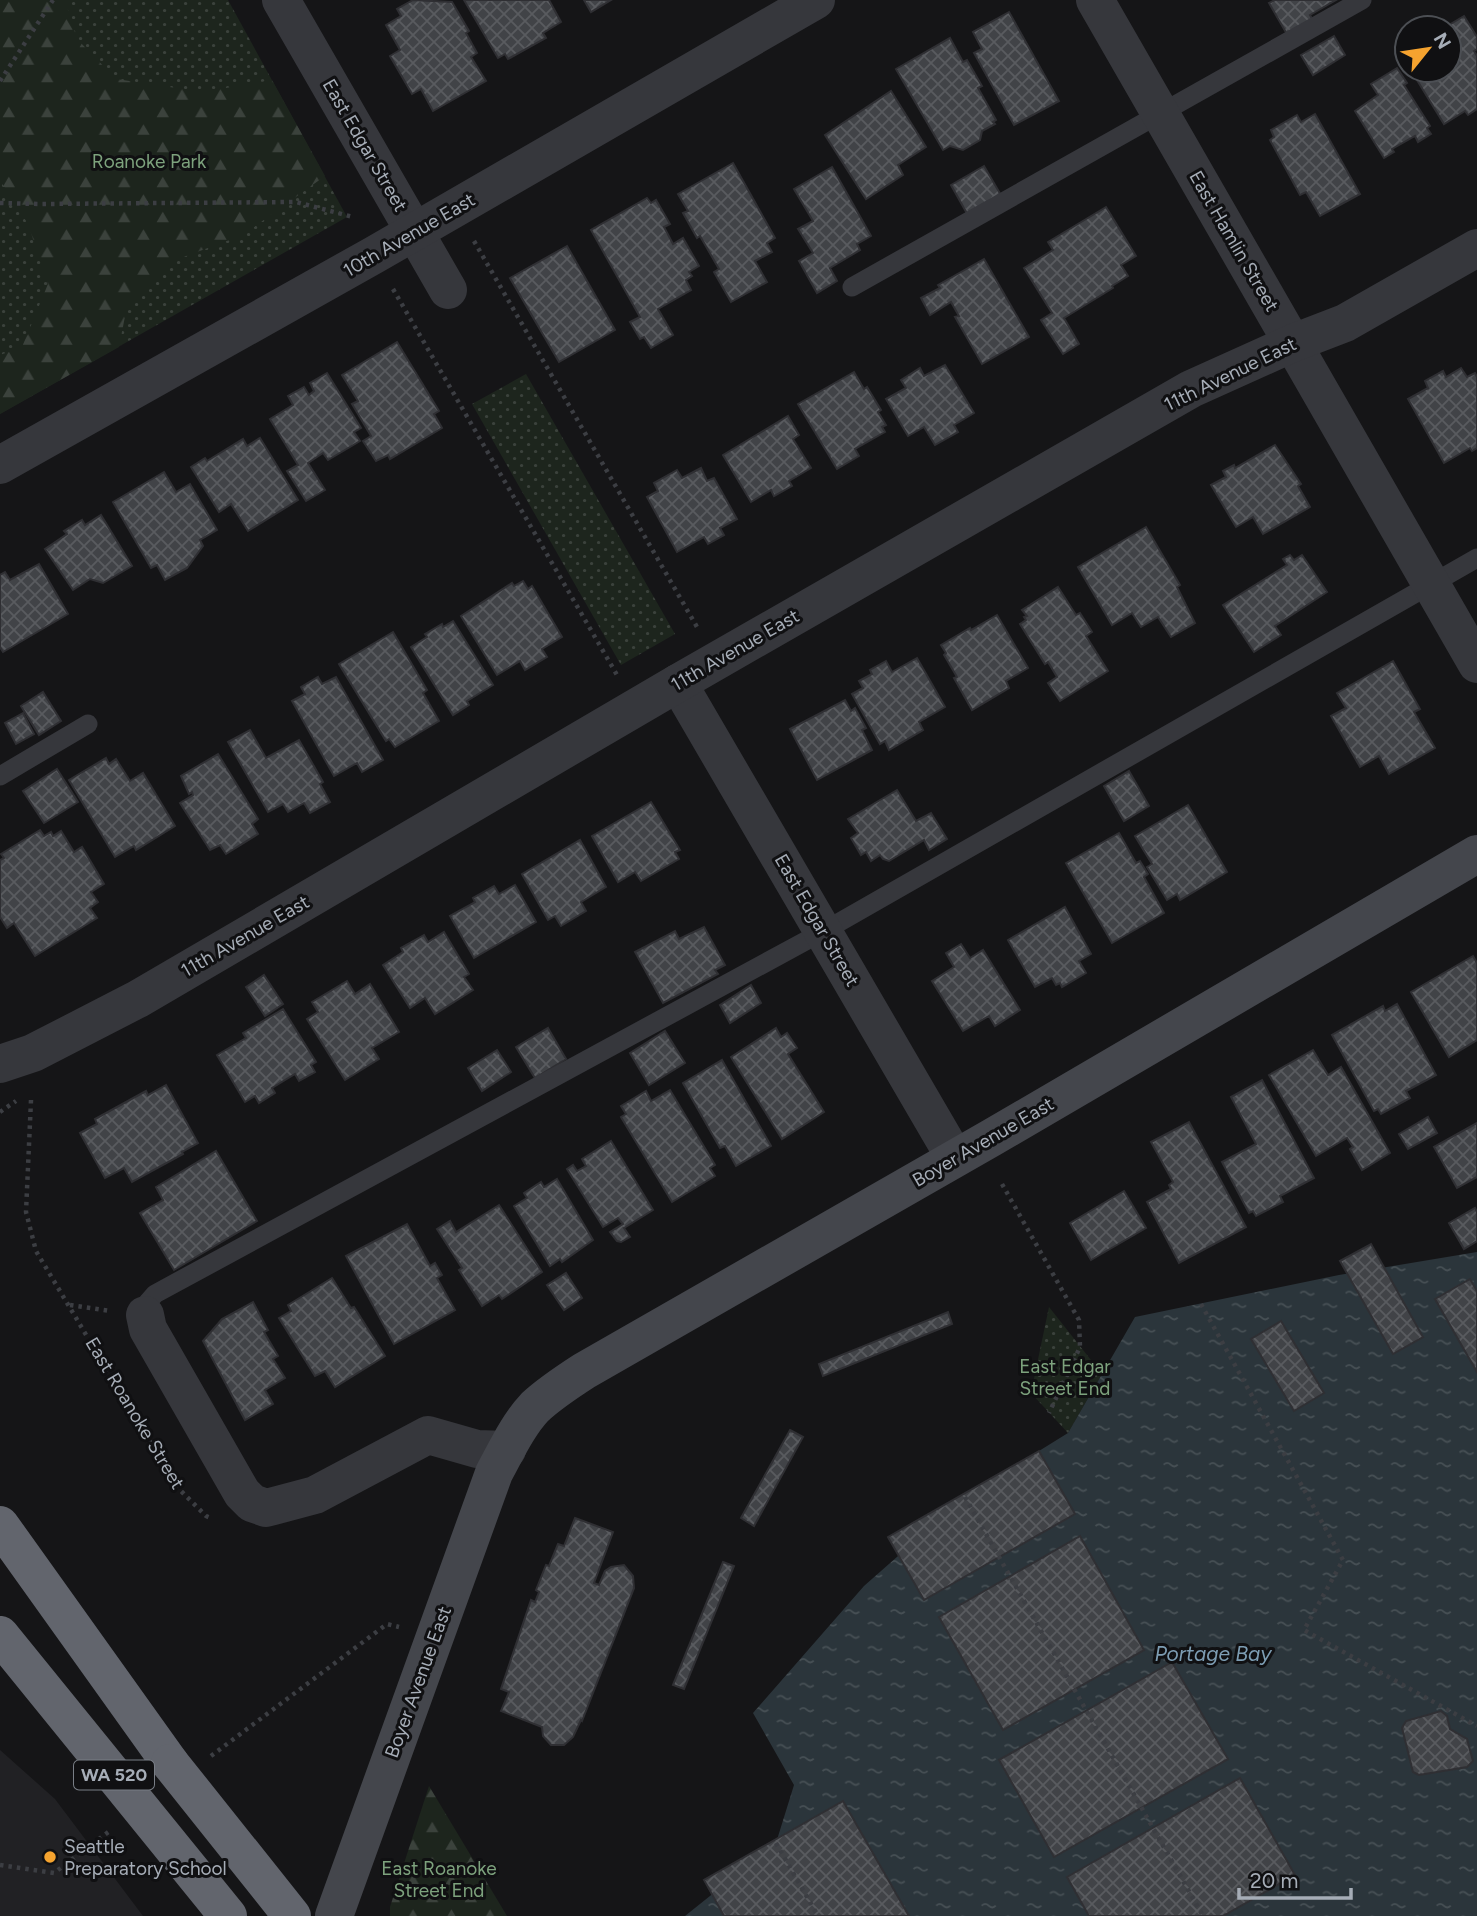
<svg xmlns="http://www.w3.org/2000/svg" width="1477" height="1916" font-family="Figtree,sans-serif">
<style>
.built{fill:#212124}
.green{fill:url(#green-dots)}
.forest{fill:url(#forest-firs)}
.water{fill:url(#water-ripples)}
.building{fill:url(#building-cross-hatch);stroke:#2f2f33;stroke-width:2}
.lines{fill:none;stroke-linecap:round;stroke-linejoin:round}
.path{stroke:#3c3e43;stroke-width:4.5;stroke-dasharray:3.5 5;stroke-linecap:butt}
.lane{stroke:#36373c;stroke-width:19}
.street{stroke:#36373c;stroke-width:38}
.secondary{stroke:#44464c;stroke-width:38}
.highway{stroke:#62656d;stroke-width:38}
.highway-bridge{stroke:#62656d;stroke-width:38}
.poi-dot{fill:#f5a32f;stroke:#101012;stroke-width:2.5}
.labels{text-anchor:middle;dominant-baseline:central;stroke-width:6;stroke-linejoin:round;paint-order:stroke}
.shield{fill:#101012;stroke:#797e86;stroke-width:2}
.shield-label{font-size:18px;font-weight:bold;fill:#a6adb7}
.street-label{font-size:19px;fill:#a6adb7;stroke:#101012}
.park-label{font-size:19px;fill:#7da27d;stroke:#101012}
.poi-label{font-size:19px;fill:#a6adb7;stroke:#101012;text-anchor:start}
.water-label{font-size:21px;font-style:italic;fill:#7d9db3;stroke:#101012}
</style>
<defs>
<pattern id="green-dots" width="8" height="8" patternUnits="userSpaceOnUse" patternTransform="scale(1.75)"><rect width="8" height="8" fill="#1d251d"/><path d="M2 2h.1M6 6h.1" fill="none" stroke="#3b423c" stroke-width="1.8" stroke-linecap="round"/></pattern>
<pattern id="forest-firs" width="22" height="20" patternUnits="userSpaceOnUse" patternTransform="scale(1.75)"><rect width="22" height="20" fill="#1d251d"/><path d="M5 1l3.5 6h-7zM16 11l3.5 6h-7z" fill="#3b423c"/></pattern>
<pattern id="water-ripples" width="26" height="14" patternUnits="userSpaceOnUse" patternTransform="scale(1.75)"><rect width="26" height="14" fill="#2b353b"/><path d="M2 4q2-2 4 0t4 0M15 11q2-2 4 0t4 0" fill="none" stroke="#475055"/></pattern>
<pattern id="building-cross-hatch" width="8" height="8" patternUnits="userSpaceOnUse" patternTransform="scale(1.75)"><rect width="8" height="8" fill="#414347"/><path d="M0 0l8 8M0 8l8-8" fill="none" stroke="#595b5f"/></pattern>
</defs>
<rect width="100%" height="100%" fill="#151517"/>
<!-- built -->
<polygon class="built" points="0,1750 55,1799 143,1916 0,1916"/>
<!-- green -->
<g class="green">
<polygon points="0,0 228,0 347,217 0,414"/>
<polygon points="526,374 675,634 621,665 472,404"/>
<polygon points="1049,1307 1102,1374 1068,1433 1031,1393"/>
</g>
<!-- forest -->
<g class="forest">
<polygon points="0,0 65,0 77,39 116,79 203,92 272,80 325,176 243,235 170,262 127,306 119,347 0,414 0,355 22,347 48,284 28,224 0,180"/>
<polygon points="429,1786 507,1916 390,1916 390,1907"/>
</g>
<!-- water -->
<polygon class="water" points="1477,1252 1477,1916 685,1916 776,1843 794,1785 753,1713 864,1586 965,1497 1068,1433 1135,1317 1339,1275"/>
<!-- building -->
<g class="building">
<polygon points="413,0 452,2 469,31 466,33 477,53 471,57 486,81 433,111 421,89 412,94 390,56 400,50 386,25 401,16 397,9"/>
<polygon points="464,0 549,0 561,22 543,33 546,38 508,59 505,54 498,58"/>
<polygon points="584,0 611,0 591,12"/>
<polygon points="1275,0 1336,0 1310,15 1314,22 1288,36 1269,3"/>
<polygon points="1009,12 1059,101 1014,125 974,53 982,49 973,32"/>
<polygon points="1464,16 1477,37 1477,49 1474,51 1477,56 1477,109 1468,115 1465,111 1444,124 1412,72 1449,70 1449,28 1444,28"/>
<polygon points="1334,36 1345,55 1313,75 1301,55"/>
<polygon points="950,38 963,62 967,60 982,86 978,88 996,120 993,122 995,124 982,131 980,140 963,150 950,146 943,150 896,69"/>
<polygon points="1397,68 1407,83 1404,85 1430,126 1427,128 1431,134 1418,142 1415,136 1392,149 1394,152 1384,158 1355,111 1378,95 1371,84"/>
<polygon points="891,91 926,147 898,165 903,175 866,199 825,135"/>
<polygon points="1315,114 1360,194 1320,216 1306,192 1300,195 1270,140 1274,137 1271,130 1297,115 1301,122"/>
<polygon points="733,163 775,238 767,243 772,252 755,261 767,282 731,302 714,272 719,269 700,236 697,238 683,213 688,211 678,194"/>
<polygon points="984,166 1002,197 969,217 951,185"/>
<polygon points="832,167 871,236 857,244 860,250 830,268 837,281 817,293 799,261 813,253 798,229 813,221 794,189"/>
<polygon points="647,198 651,203 656,200 670,224 664,227 673,244 683,238 699,266 689,272 692,276 686,280 691,290 658,309 673,335 651,348 644,337 640,339 630,322 640,317 591,230"/>
<polygon points="1106,207 1136,256 1121,265 1128,276 1112,286 1113,288 1064,318 1079,344 1063,354 1041,320 1052,313 1024,268 1053,250 1048,242"/>
<polygon points="567,246 615,330 559,362 510,278"/>
<polygon points="984,259 1029,337 982,364 955,317 959,316 951,302 930,315 921,298 940,288 938,285"/>
<polygon points="397,342 439,411 434,414 442,428 390,459 388,455 376,461 363,441 371,436 352,404 358,401 342,375"/>
<polygon points="945,365 974,413 954,425 958,432 935,445 924,427 908,436 886,399 906,388 901,380 920,368 924,376"/>
<polygon points="1461,368 1467,377 1475,373 1477,377 1477,448 1472,451 1470,448 1444,463 1408,399 1428,388 1425,381 1443,371 1446,377"/>
<polygon points="854,372 864,389 867,387 881,410 878,412 886,425 882,427 885,432 855,449 859,456 837,469 798,404"/>
<polygon points="327,373 361,428 354,432 360,441 328,460 323,453 308,463 325,490 306,501 287,471 298,465 270,419 293,405 288,396 304,387 309,395 314,391 310,383"/>
<polygon points="788,416 799,435 793,439 811,468 789,481 792,486 774,496 771,490 751,502 723,455"/>
<polygon points="260,438 298,500 248,531 231,504 219,512 191,467 205,458 207,461 243,439 247,446"/>
<polygon points="1275,445 1301,484 1298,486 1310,507 1263,534 1253,517 1236,527 1211,485 1226,477 1223,471 1234,465 1235,468"/>
<polygon points="701,468 707,481 714,478 737,519 720,528 724,535 708,544 704,537 677,552 647,497 658,491 654,483 677,470 682,478"/>
<polygon points="164,472 176,492 190,484 217,530 200,540 203,546 187,568 165,580 157,565 151,568 113,502"/>
<polygon points="101,515 132,566 103,583 90,579 73,590 45,549 67,534 64,531 82,520 85,525"/>
<polygon points="1146,527 1180,585 1177,587 1195,623 1171,637 1158,617 1141,627 1132,613 1112,625 1078,567"/>
<polygon points="1290,555 1294,560 1302,555 1327,592 1275,626 1281,635 1254,652 1223,605 1287,565 1283,559"/>
<polygon points="39,564 68,614 3,652 0,647 0,575 5,572 10,580"/>
<polygon points="523,581 528,589 532,586 562,637 542,649 547,657 525,670 520,661 497,675 461,616 512,583 514,586"/>
<polygon points="1058,587 1076,615 1080,613 1092,632 1086,636 1108,671 1060,701 1048,683 1057,677 1048,662 1045,664 1020,624 1026,620 1024,617 1027,616 1022,610"/>
<polygon points="997,615 1028,668 1006,681 1009,688 972,710 954,678 957,677 944,655 946,653 941,645 970,628 971,630"/>
<polygon points="453,621 493,685 467,701 469,705 453,715 411,647 427,637 425,634 442,624 443,627"/>
<polygon points="393,632 427,690 423,693 439,721 395,747 389,739 386,741 339,664"/>
<polygon points="917,658 945,707 919,722 923,730 889,750 885,741 880,744 852,694 863,688 859,681 872,674 870,670 886,661 892,672"/>
<polygon points="1393,661 1420,709 1414,712 1435,748 1389,774 1379,756 1360,767 1331,716 1346,708 1337,693"/>
<polygon points="318,677 322,684 336,677 383,760 362,772 357,763 334,776 292,701 305,694 301,687"/>
<polygon points="43,692 61,721 39,735 21,706"/>
<polygon points="845,700 851,711 855,708 866,728 862,730 872,750 817,780 790,729"/>
<polygon points="23,713 34,734 16,744 5,723"/>
<polygon points="250,730 266,758 299,740 323,782 320,784 330,802 310,813 304,803 288,812 283,804 268,812 228,742"/>
<polygon points="218,754 258,819 252,824 258,834 226,854 220,845 210,850 180,803 193,795 192,792 189,794 181,776"/>
<polygon points="106,758 109,764 116,759 130,781 143,773 175,826 136,850 134,846 115,857 69,780"/>
<polygon points="57,769 78,802 44,823 23,791"/>
<polygon points="1129,771 1149,806 1124,821 1104,786"/>
<polygon points="897,790 916,821 931,813 947,839 929,850 924,840 889,861 883,859 880,855 871,861 866,852 861,855 851,838 858,833 848,819"/>
<polygon points="651,802 680,850 675,852 679,859 641,881 635,872 618,882 592,836"/>
<polygon points="1188,805 1227,872 1180,900 1177,894 1167,900 1147,867 1152,864 1135,836"/>
<polygon points="40,830 44,836 51,832 53,836 61,831 74,852 82,847 104,884 91,892 98,902 90,908 97,918 35,956 14,923 7,928 0,917 0,860 4,858 1,854"/>
<polygon points="1119,833 1136,863 1140,861 1148,874 1144,877 1164,913 1112,943 1066,863"/>
<polygon points="580,840 606,887 581,902 586,911 561,926 555,916 548,920 522,874"/>
<polygon points="515,885 536,922 474,958 450,916 475,902 473,898 494,886 499,894"/>
<polygon points="1065,907 1091,954 1079,961 1086,973 1062,987 1060,983 1056,985 1052,978 1035,987 1008,940"/>
<polygon points="704,927 725,965 715,970 718,974 663,1003 635,952 675,931 679,939"/>
<polygon points="444,932 469,974 464,977 473,990 435,1014 425,998 410,1008 383,965 403,952 401,948 424,935 428,942"/>
<polygon points="961,944 970,958 983,950 1020,1010 995,1026 989,1016 963,1031 932,981 954,967 946,953"/>
<polygon points="1473,956 1477,963 1477,1040 1449,1057 1411,992"/>
<polygon points="264,975 283,1004 265,1016 246,987"/>
<polygon points="347,981 355,994 370,984 399,1032 372,1048 379,1059 345,1080 307,1019 318,1012 312,1002"/>
<polygon points="751,985 761,1003 730,1023 720,1005"/>
<polygon points="1397,1004 1436,1075 1406,1091 1410,1098 1381,1114 1378,1109 1374,1111 1332,1035 1383,1006 1385,1011"/>
<polygon points="283,1009 316,1062 311,1065 315,1072 299,1081 295,1074 272,1088 275,1093 259,1103 255,1096 245,1102 217,1055 246,1038 243,1033"/>
<polygon points="548,1028 566,1059 535,1078 516,1047"/>
<polygon points="776,1028 781,1037 787,1033 797,1048 788,1054 824,1112 782,1139 731,1057"/>
<polygon points="665,1031 685,1063 649,1085 630,1053"/>
<polygon points="497,1050 511,1072 482,1091 468,1068"/>
<polygon points="1313,1050 1328,1075 1341,1067 1390,1153 1362,1170 1350,1149 1353,1147 1347,1138 1316,1156 1269,1075"/>
<polygon points="722,1060 771,1146 736,1166 725,1146 720,1148 683,1083"/>
<polygon points="1262,1080 1314,1178 1280,1196 1283,1202 1256,1216 1253,1211 1249,1213 1222,1162 1256,1144 1231,1097"/>
<polygon points="166,1085 198,1143 182,1152 183,1154 132,1182 124,1168 105,1178 80,1133 97,1124 95,1119 146,1091 148,1095"/>
<polygon points="670,1090 715,1165 710,1168 715,1176 672,1202 621,1117 626,1114 621,1106 646,1091 651,1101"/>
<polygon points="1428,1117 1437,1133 1408,1149 1399,1134"/>
<polygon points="1189,1122 1246,1227 1179,1263 1147,1202 1171,1189 1169,1185 1173,1182 1151,1142"/>
<polygon points="1477,1123 1477,1177 1457,1188 1434,1147"/>
<polygon points="611,1141 653,1210 624,1228 630,1237 621,1242 617,1241 610,1232 623,1224 618,1218 603,1227 567,1169 573,1165 577,1171 586,1166 582,1159"/>
<polygon points="216,1151 257,1221 174,1270 140,1213 163,1200 156,1187"/>
<polygon points="557,1179 593,1240 562,1262 560,1259 550,1266 514,1206 527,1198 524,1193 541,1182 544,1187"/>
<polygon points="1124,1191 1146,1228 1091,1260 1070,1223"/>
<polygon points="499,1205 542,1272 502,1299 499,1295 482,1306 459,1270 462,1268 437,1229 450,1221 456,1232"/>
<polygon points="1475,1208 1477,1212 1477,1241 1464,1249 1449,1223"/>
<polygon points="407,1224 430,1266 435,1263 442,1275 437,1278 455,1310 394,1344 346,1256"/>
<polygon points="1371,1244 1423,1337 1393,1354 1340,1261"/>
<polygon points="566,1273 582,1298 564,1310 547,1285"/>
<polygon points="332,1278 351,1308 354,1307 385,1356 335,1387 325,1371 315,1376 279,1318 291,1311 288,1305"/>
<polygon points="1470,1279 1477,1291 1477,1372 1435,1299"/>
<polygon points="253,1302 268,1330 264,1332 278,1356 273,1359 285,1378 265,1390 273,1404 245,1420 203,1341 222,1319"/>
<polygon points="948,1312 952,1324 823,1376 819,1364"/>
<polygon points="1281,1321 1324,1393 1294,1411 1251,1339"/>
<polygon points="790,1430 803,1437 754,1526 741,1518"/>
<polygon points="1039,1451 1075,1514 924,1600 888,1537"/>
<polygon points="575,1518 613,1532 594,1583 599,1585 605,1571 611,1567 624,1565 633,1576 634,1588 582,1721 581,1720 573,1737 564,1745 551,1745 543,1736 542,1727 501,1711 509,1692 501,1689 531,1600 535,1602 539,1592 536,1590 546,1565 549,1566 558,1544 564,1546"/>
<polygon points="1080,1536 1144,1650 1003,1730 939,1617"/>
<polygon points="723,1562 734,1566 684,1689 673,1685"/>
<polygon points="1172,1662 1228,1759 1054,1857 999,1760"/>
<polygon points="1441,1711 1447,1716 1450,1729 1467,1739 1473,1761 1467,1767 1419,1775 1413,1772 1402,1728 1406,1721"/>
<polygon points="1240,1778 1295,1875 1223,1916 1089,1916 1067,1877"/>
<polygon points="843,1801 909,1916 724,1916 704,1880"/>
</g>
<g class="lines">
<!-- path -->
<g class="path">
<polyline points="0,81 53,0"/>
<polyline points="0,203 39,204 296,202 353,217"/>
<polyline points="474,241 697,627"/>
<polyline points="393,289 617,675"/>
<polyline points="31,1100 26,1212 36,1251 177,1487 206,1516 213,1519"/>
<polyline points="0,1112 16,1101"/>
<polyline points="1002,1184 1079,1320 1080,1347 1049,1413"/>
<polyline points="1201,1304 1343,1560 1304,1630 1477,1726"/>
<polyline points="70,1305 110,1311"/>
<polyline points="965,1497 1203,1916"/>
<polyline points="211,1756 387,1624 399,1627"/>
<polyline points="776,1843 818,1916"/>
<polyline points="0,1865 54,1873 111,1830"/>
</g>
<!-- lane -->
<g class="lane">
<polyline points="852,287 1362,0"/>
<polyline points="0,776 88,724"/>
<polyline points="145,1315 148,1302 155,1294 824,931 1477,558"/>
</g>
<!-- street -->
<g class="street">
<polyline points="281,0 448,290"/>
<polyline points="1095,0 1477,664"/>
<polyline points="0,465 374,255 816,0"/>
<polyline points="678,683 955,1158"/>
<polyline points="0,1064 33,1053 138,999 678,683 1191,389 1293,343 1345,323 1477,248"/>
<polyline points="145,1315 148,1329 242,1493 252,1503 266,1508 315,1495 428,1435 477,1449 507,1450"/>
</g>
<!-- secondary -->
<path class="secondary" d="M334,1916L494,1473C506,1451 518,1425 535,1407C550,1393 567,1382 584,1371L991,1138L1477,854"/>
<!-- highway -->
<polyline class="highway" points="0,1525 170,1763"/>
<!-- highway-bridge -->
<g class="highway-bridge">
<polyline points="0,1635 228,1916"/>
<polyline points="170,1763 292,1916"/>
</g>
</g>
<!-- markers -->
<circle class="poi-dot" cx="50" cy="1857" r="7"/>
<g class="labels">
<!-- shield labels -->
<rect class="shield" x="74" y="1760.5" width="80" height="29" rx="5"/>
<g class="shield-label">
<text x="114" y="1775">WA 520</text>
</g>
<!-- street labels -->
<g class="street-label">
<text transform="translate(365 145) rotate(60)">East Edgar Street</text>
<text transform="translate(409 235) rotate(-30)">10th Avenue East</text>
<text transform="translate(1234 241) rotate(60)">East Hamlin Street</text>
<text transform="translate(1230 374) rotate(-26)">11th Avenue East</text>
<text transform="translate(735 650) rotate(-30)">11th Avenue East</text>
<text transform="translate(817 920) rotate(60)">East Edgar Street</text>
<text transform="translate(245 936) rotate(-30)">11th Avenue East</text>
<text transform="translate(983 1142) rotate(-30)">Boyer Avenue East</text>
<text transform="translate(135 1413) rotate(59)">East Roanoke Street</text>
<text transform="translate(418 1682) rotate(-70)">Boyer Avenue East</text>
</g>
<!-- park labels -->
<g class="park-label">
<text x="149" y="161">Roanoke Park</text>
<text x="1065" y="1366">East Edgar<tspan x="1065" dy="22">Street End</tspan></text>
<text x="439" y="1868">East Roanoke<tspan x="439" dy="22">Street End</tspan></text>
</g>
<!-- poi labels -->
<g class="poi-label">
<text x="64" y="1846">Seattle<tspan x="64" dy="22">Preparatory School</tspan></text>
</g>
<!-- water labels -->
<g class="water-label">
<text x="1213" y="1653">Portage Bay</text>
</g>
</g>
<!-- north arrow -->
<g transform="translate(1428 49) rotate(60)"><circle r="33" fill="#101012" stroke="#4c4f54" stroke-width="2"/>
<path d="M0-5L12 26L0 18L-12 26Z" fill="#f5a32f"/>
<text y="-10" font-size="19" font-weight="bold" text-anchor="middle" fill="#a6adb7">N</text>
</g>
<!-- scale -->
<path d="M1239 1888v10h112v-10" fill="none" stroke="#a6adb7" stroke-width="3.5"/>
<text x="1250" y="1888" font-size="21" fill="#a6adb7" stroke="#101012" stroke-width="5" paint-order="stroke">20 m</text>
</svg>
